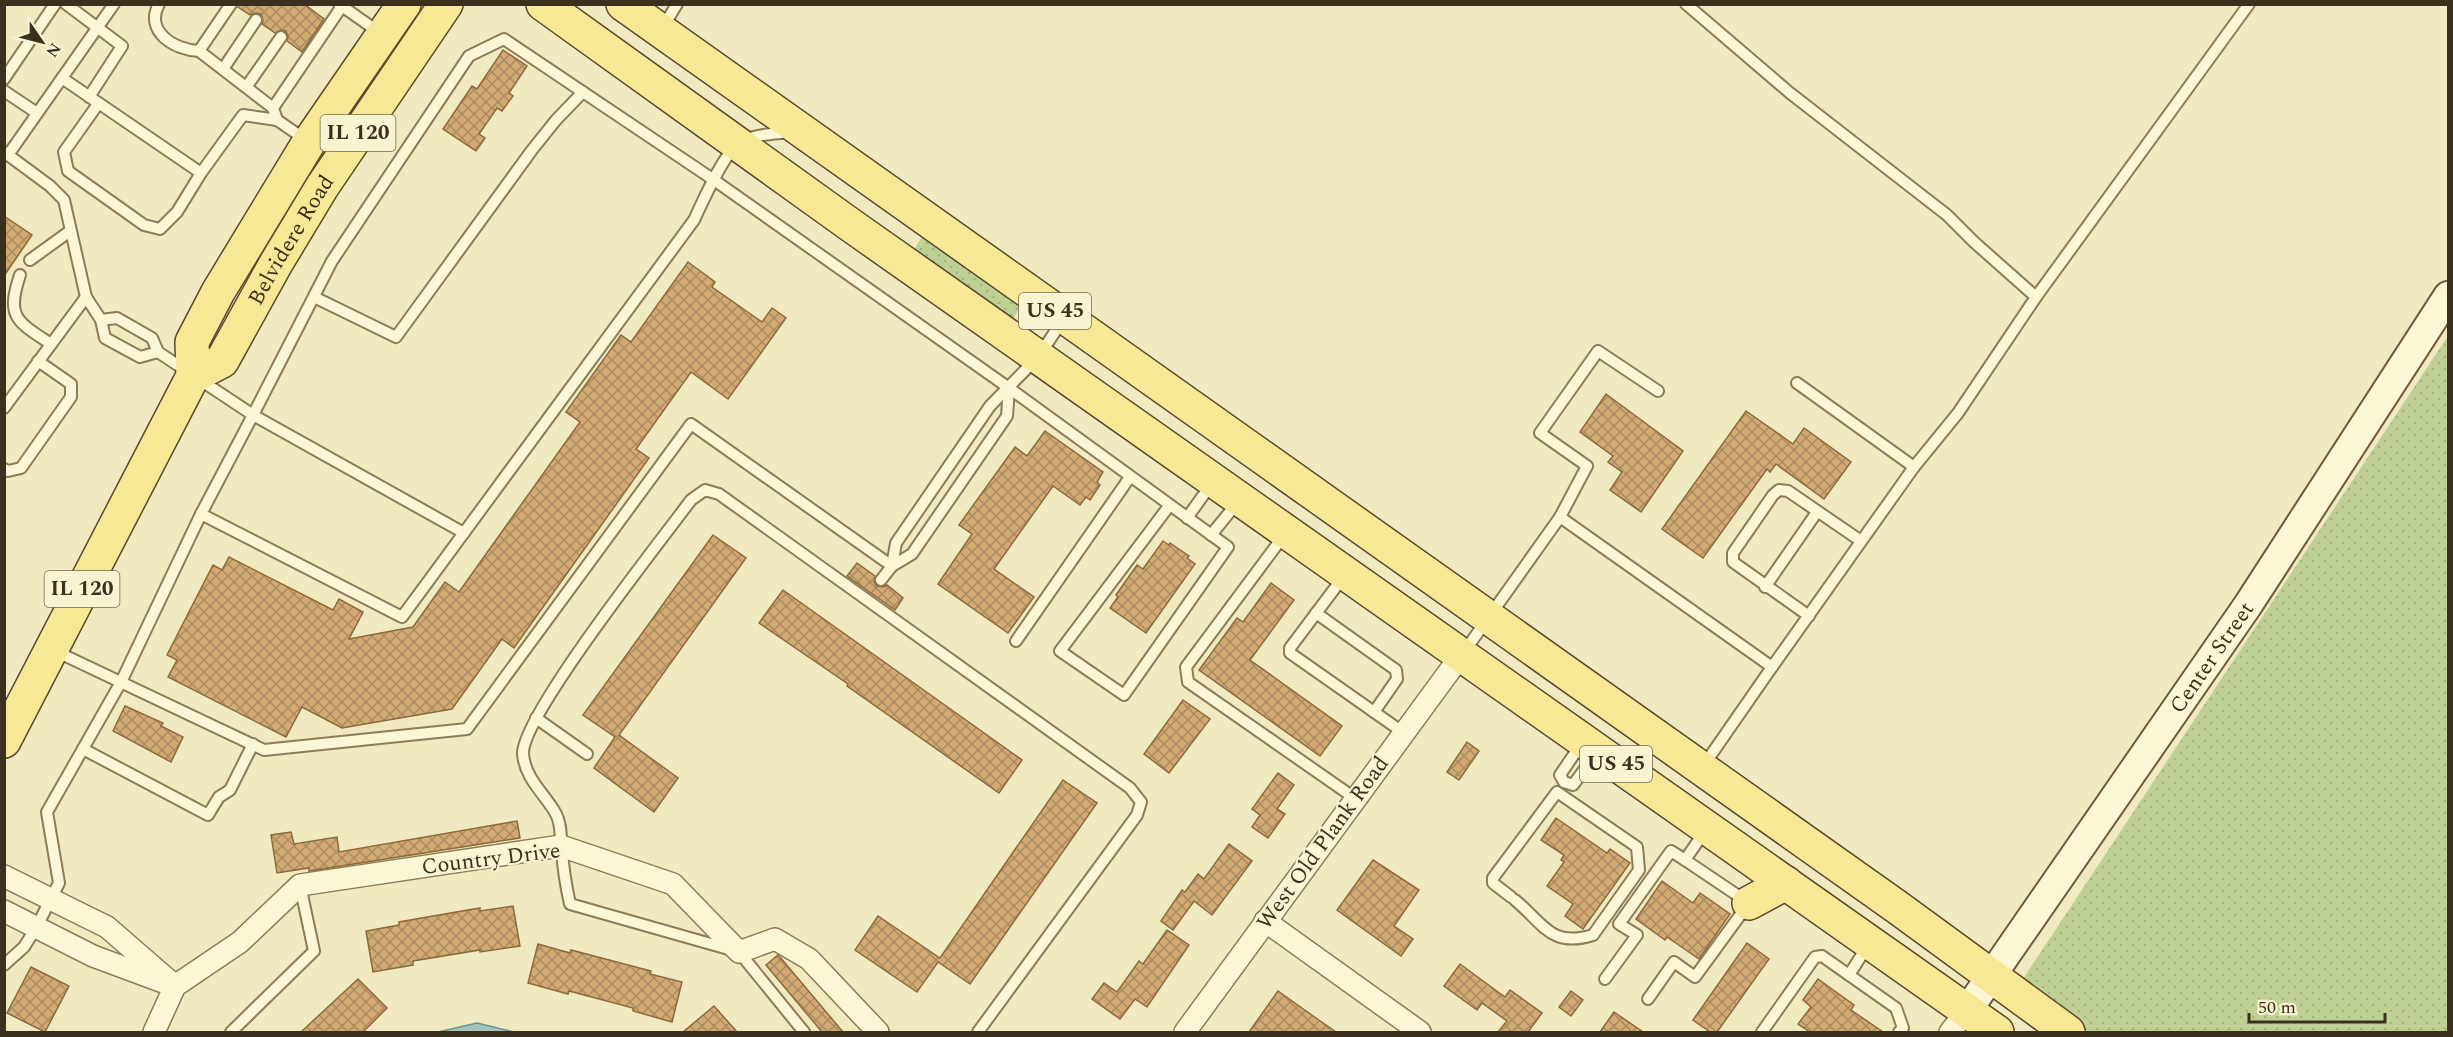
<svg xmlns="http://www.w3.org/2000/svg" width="2453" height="1037" font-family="Spectral,serif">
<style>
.green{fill:url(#green-dots)}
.water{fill:#a4c3bf;stroke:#6a928e;stroke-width:1.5}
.building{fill:url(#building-cross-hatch);stroke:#8d693b;stroke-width:1.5}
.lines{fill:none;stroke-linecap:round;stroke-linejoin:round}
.lane-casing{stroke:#8c7c57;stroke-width:14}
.street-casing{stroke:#8c7c57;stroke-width:24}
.secondary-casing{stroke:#6d5c3b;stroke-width:32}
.primary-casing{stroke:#59482c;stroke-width:36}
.lane{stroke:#fbf6d5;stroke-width:10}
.street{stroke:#fbf6d5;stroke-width:21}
.secondary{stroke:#fbf6d5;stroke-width:28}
.primary{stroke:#f7e896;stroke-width:33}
.labels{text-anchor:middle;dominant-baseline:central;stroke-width:4.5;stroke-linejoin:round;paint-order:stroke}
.shield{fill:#f8f3d1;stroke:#736a53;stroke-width:1.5}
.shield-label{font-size:21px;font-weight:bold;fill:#3a301d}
.street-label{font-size:22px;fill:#3a301d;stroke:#f8f3d1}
</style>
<defs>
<pattern id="green-dots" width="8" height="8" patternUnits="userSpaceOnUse" patternTransform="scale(1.5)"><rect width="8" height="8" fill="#bfd094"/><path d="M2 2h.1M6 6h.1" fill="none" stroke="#a5b37f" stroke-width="1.8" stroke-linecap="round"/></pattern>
<pattern id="building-cross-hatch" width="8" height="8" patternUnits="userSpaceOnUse" patternTransform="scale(1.5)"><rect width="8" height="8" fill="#d2aa74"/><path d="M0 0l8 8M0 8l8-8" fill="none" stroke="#ab8b5f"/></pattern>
</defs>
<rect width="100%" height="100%" fill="#f1eac1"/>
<!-- green -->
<g class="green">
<polygon points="922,237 986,277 1022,304 1012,321 913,251"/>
<polygon points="2448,336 2448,1032 2072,1032 2015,991"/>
</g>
<!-- water -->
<polygon class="water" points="477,1023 514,1032 438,1032"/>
<!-- building -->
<g class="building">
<polygon points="238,4 304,4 324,19 302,52 287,41 288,37 286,31 281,30 275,33 262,24 263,20 261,14 256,13 250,15 238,7"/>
<polygon points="503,50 527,66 509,93 513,96 502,111 497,108 479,134 485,138 476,151 443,129 472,86 477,89"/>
<polygon points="4,216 32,235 4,276"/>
<polygon points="688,262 715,282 712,287 762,322 772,308 786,318 728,399 691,372 636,449 649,458 514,648 502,639 452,709 342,728 302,707 286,737 168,677 177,660 167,655 213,565 222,570 229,557 333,610 339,599 363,612 349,639 413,627 445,582 459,592 580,422 566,412 621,335 631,342"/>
<polygon points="1606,394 1683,451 1641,512 1610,490 1622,472 1608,462 1613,456 1580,432"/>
<polygon points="1746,411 1793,444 1804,428 1851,462 1824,499 1776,464 1770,472 1767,469 1703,558 1662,529"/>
<polygon points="1045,431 1103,472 1097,482 1100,485 1090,500 1086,497 1080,505 1053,486 994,569 1034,597 1008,633 938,584 972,534 959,525 1015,447 1027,456"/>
<polygon points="713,535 746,558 619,735 678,778 654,812 594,768 615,737 583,715"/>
<polygon points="1163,541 1169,545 1170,543 1189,556 1187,558 1195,564 1146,633 1110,608 1118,597 1116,595 1137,565 1143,569"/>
<polygon points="857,563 875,576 874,582 877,586 883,587 887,585 903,598 895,610 847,576"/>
<polygon points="1271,583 1294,600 1250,660 1342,726 1320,756 1199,670 1237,618 1243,622"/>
<polygon points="783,590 1022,760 999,793 847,686 848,684 759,623"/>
<polygon points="1183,700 1210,719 1169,773 1144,754"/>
<polygon points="125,706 163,723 161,726 183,737 171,762 113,731"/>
<polygon points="1467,742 1479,751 1459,780 1447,772"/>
<polygon points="1278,773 1294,785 1277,809 1285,814 1268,838 1252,827 1260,815 1252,809"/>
<polygon points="1063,780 1097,803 970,984 938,962 917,992 855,950 878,916 940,958"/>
<polygon points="1556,818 1607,853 1610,849 1630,863 1583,929 1565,916 1573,904 1547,886 1564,862 1561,860 1564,855 1541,840"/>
<polygon points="517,821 520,838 309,871 309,868 277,873 271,835 291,832 294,844 337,837 339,852"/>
<polygon points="1229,844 1252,861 1212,915 1194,901 1173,930 1161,921 1182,890 1185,892 1198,874 1204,879"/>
<polygon points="1373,860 1419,890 1394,926 1413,939 1401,956 1337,910"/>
<polygon points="1662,881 1693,903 1700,893 1730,914 1699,959 1667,937 1665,940 1636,919"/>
<polygon points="513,906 520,946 480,952 480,950 413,961 413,965 373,972 366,931 399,925 399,922 480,908 480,911"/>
<polygon points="1167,930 1189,945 1147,1007 1135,999 1120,1019 1092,999 1104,983 1117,992 1139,961 1143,964"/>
<polygon points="1747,943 1769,959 1717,1032 1710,1032 1693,1020"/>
<polygon points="538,944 570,953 571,950 651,971 650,974 682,982 672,1022 633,1011 633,1008 569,991 568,994 528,983"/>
<polygon points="778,955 780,957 843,1032 822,1032 766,965"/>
<polygon points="1460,964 1505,997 1510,990 1542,1013 1528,1032 1498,1032 1507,1021 1482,1003 1477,1010 1444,986"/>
<polygon points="31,967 69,986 45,1032 7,1013"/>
<polygon points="358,979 387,1008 363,1032 301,1032"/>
<polygon points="1818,979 1854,1005 1851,1010 1883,1032 1810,1032 1798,1024 1811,1007 1803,1000"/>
<polygon points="1278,991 1316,1018 1336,1032 1249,1032"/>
<polygon points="1571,991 1583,1000 1571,1016 1559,1007"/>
<polygon points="714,1006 737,1032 683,1032"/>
<polygon points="1614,1012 1643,1032 1600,1032"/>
</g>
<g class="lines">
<!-- lane casing -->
<g class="lane-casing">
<g id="lane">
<polyline points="66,4 122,46 89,97"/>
<path d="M159,4C144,31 174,50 199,51"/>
<polyline points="231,4 199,51 273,108 277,120"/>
<polyline points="339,4 380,33"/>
<polyline points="1686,4 1790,93 1947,215 1974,242 2036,297"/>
<polyline points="663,27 677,4"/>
<polyline points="223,69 256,20"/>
<polyline points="62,78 201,173 243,115 277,120 306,140"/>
<polyline points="4,79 55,4"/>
<polyline points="247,86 281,37"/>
<polyline points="4,91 37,113"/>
<polyline points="98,104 64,152 68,171 144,225 160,229 177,212 201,173"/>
<polyline points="273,108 342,6"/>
<polyline points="4,152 50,186 64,200 86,297"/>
<polyline points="8,155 114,4"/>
<polyline points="30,260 70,231"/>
<path d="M20,275C6,317 16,321 51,344"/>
<polyline points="314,297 396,337 532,150 556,120 583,92"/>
<path d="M101,320L117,318L152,338L158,352L253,415L201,514L402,617L694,220C702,203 725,151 740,142C756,134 774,134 791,132"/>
<polyline points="4,408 86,297 101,320 105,338 140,357 158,352"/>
<polyline points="1914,467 1958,413 2036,297 2249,4"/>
<polyline points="4,469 8,471 21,468 71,397 71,384 38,361"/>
<polyline points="1560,517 1772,667 1914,467 1797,383"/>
<polyline points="1187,518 1212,483"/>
<polyline points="464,533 253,415 332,261 469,56 504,39 714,180 1009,388 1228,547 1124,695 1060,651 1169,506"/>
<polyline points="1285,534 1186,667 1188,682 1356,799"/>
<polyline points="1211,535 1237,503"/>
<polyline points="892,566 896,543 990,406 1038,357 1063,320"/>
<polyline points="1344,576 1290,648 1290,653 1404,733"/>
<polyline points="881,580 892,566 912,554 1007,416 1009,388"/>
<polyline points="1765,587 1817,512"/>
<polyline points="1316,613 1396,670 1397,679 1374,712"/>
<polyline points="1809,616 1733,562 1733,553 1773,495 1779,490 1788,491 1861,541"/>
<polyline points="1016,641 1130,477"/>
<polyline points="53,650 264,750 467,729 691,424 892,566"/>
<polyline points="1464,652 1560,517 1587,466 1540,433 1598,351 1658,391"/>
<polyline points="536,718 587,754"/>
<polyline points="83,749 208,815 219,797 230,790 253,744"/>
<polyline points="1585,749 1577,750 1560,775 1564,782 1573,785 1592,759 1589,753"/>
<polyline points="1704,765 1772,667"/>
<path d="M1511,897L1493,883V878L1557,792L1637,847L1639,870L1593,935C1551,948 1544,924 1515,900"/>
<polyline points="4,965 24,947 36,928 59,883 47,812 121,682 201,514"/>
<polyline points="1849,975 1896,1008 1903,1028 1899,1032"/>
<polyline points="1605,979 1637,935 1619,924 1671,851 1685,860"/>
<polyline points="1648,999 1674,962 1695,977 1749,903 1685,860 1705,831"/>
<polyline points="231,1032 314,951 300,885"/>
<path d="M804,1032L739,952L570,904C566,886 563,868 562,850C560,837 562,825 556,814C545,794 525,779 523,754C521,717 662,539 691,500L705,490L719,494L1130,788L1141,802L1137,815L978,1032"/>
<polyline points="1762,1032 1815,957 1822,956 1849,975 1868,945"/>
</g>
</g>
<!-- street casing -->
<g class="street-casing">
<g id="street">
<polyline points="4,876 107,927 175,986"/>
<polyline points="4,911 93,956 163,982"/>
<polyline points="1265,921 1420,1032"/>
<polyline points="154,1032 175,986 240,942 300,885 561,846 673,884 739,952 775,939 809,959 878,1032"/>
<polyline points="1185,1032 1462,654"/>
<polyline points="1950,1032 1967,1011"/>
</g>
</g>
<!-- secondary casing -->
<g class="secondary-casing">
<g id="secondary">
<path id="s1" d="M1967,1011L2248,605L2448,296"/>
</g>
</g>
<!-- primary casing -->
<g class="primary-casing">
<g id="primary">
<polyline points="543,4 852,226 1997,1032"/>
<polyline points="623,4 1897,907 2068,1032"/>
<path id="s2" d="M193,376L222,361L275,265L322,187L446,4"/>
<polyline points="4,741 193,376 192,342 218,292 309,142 404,4"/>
<polyline points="1749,903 1786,883"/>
</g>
</g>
<!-- lane -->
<use href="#lane" class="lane"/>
<!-- street -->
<use href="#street" class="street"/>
<!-- secondary -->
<use href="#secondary" class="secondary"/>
<!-- primary -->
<use href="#primary" class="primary"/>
</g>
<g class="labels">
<!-- shield labels -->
<g class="shield">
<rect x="320.5" y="115" width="75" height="36" rx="4.5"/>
<rect x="1019" y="293" width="72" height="36" rx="4.5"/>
<rect x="44.5" y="571" width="75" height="36" rx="4.5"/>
<rect x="1580" y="746" width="72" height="36" rx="4.5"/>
</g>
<g class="shield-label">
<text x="358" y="133">IL 120</text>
<text x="1055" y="311">US 45</text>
<text x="82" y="589">IL 120</text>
<text x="1616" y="764">US 45</text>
</g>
<!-- street labels -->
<g class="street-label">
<text stroke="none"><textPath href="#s2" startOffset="172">Belvidere Road</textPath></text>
<text stroke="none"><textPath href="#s1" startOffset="430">Center Street</textPath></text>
<text transform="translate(1323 843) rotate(-54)">West Old Plank Road</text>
<text transform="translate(491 859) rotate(-7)">Country Drive</text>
</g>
</g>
<!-- border -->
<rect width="2453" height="1037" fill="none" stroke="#3a301d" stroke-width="12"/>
<!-- north arrow -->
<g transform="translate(42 42) rotate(125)" stroke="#f8f3d1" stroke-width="4.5" paint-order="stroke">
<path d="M0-4.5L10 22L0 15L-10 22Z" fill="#3a301d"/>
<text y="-9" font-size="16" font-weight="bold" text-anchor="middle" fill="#3a301d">N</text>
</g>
<!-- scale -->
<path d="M2249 1013v9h136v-9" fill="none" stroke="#3a301d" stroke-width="3"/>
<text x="2258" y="1013" font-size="18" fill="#3a301d" stroke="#f8f3d1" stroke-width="4.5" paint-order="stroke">50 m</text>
</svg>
